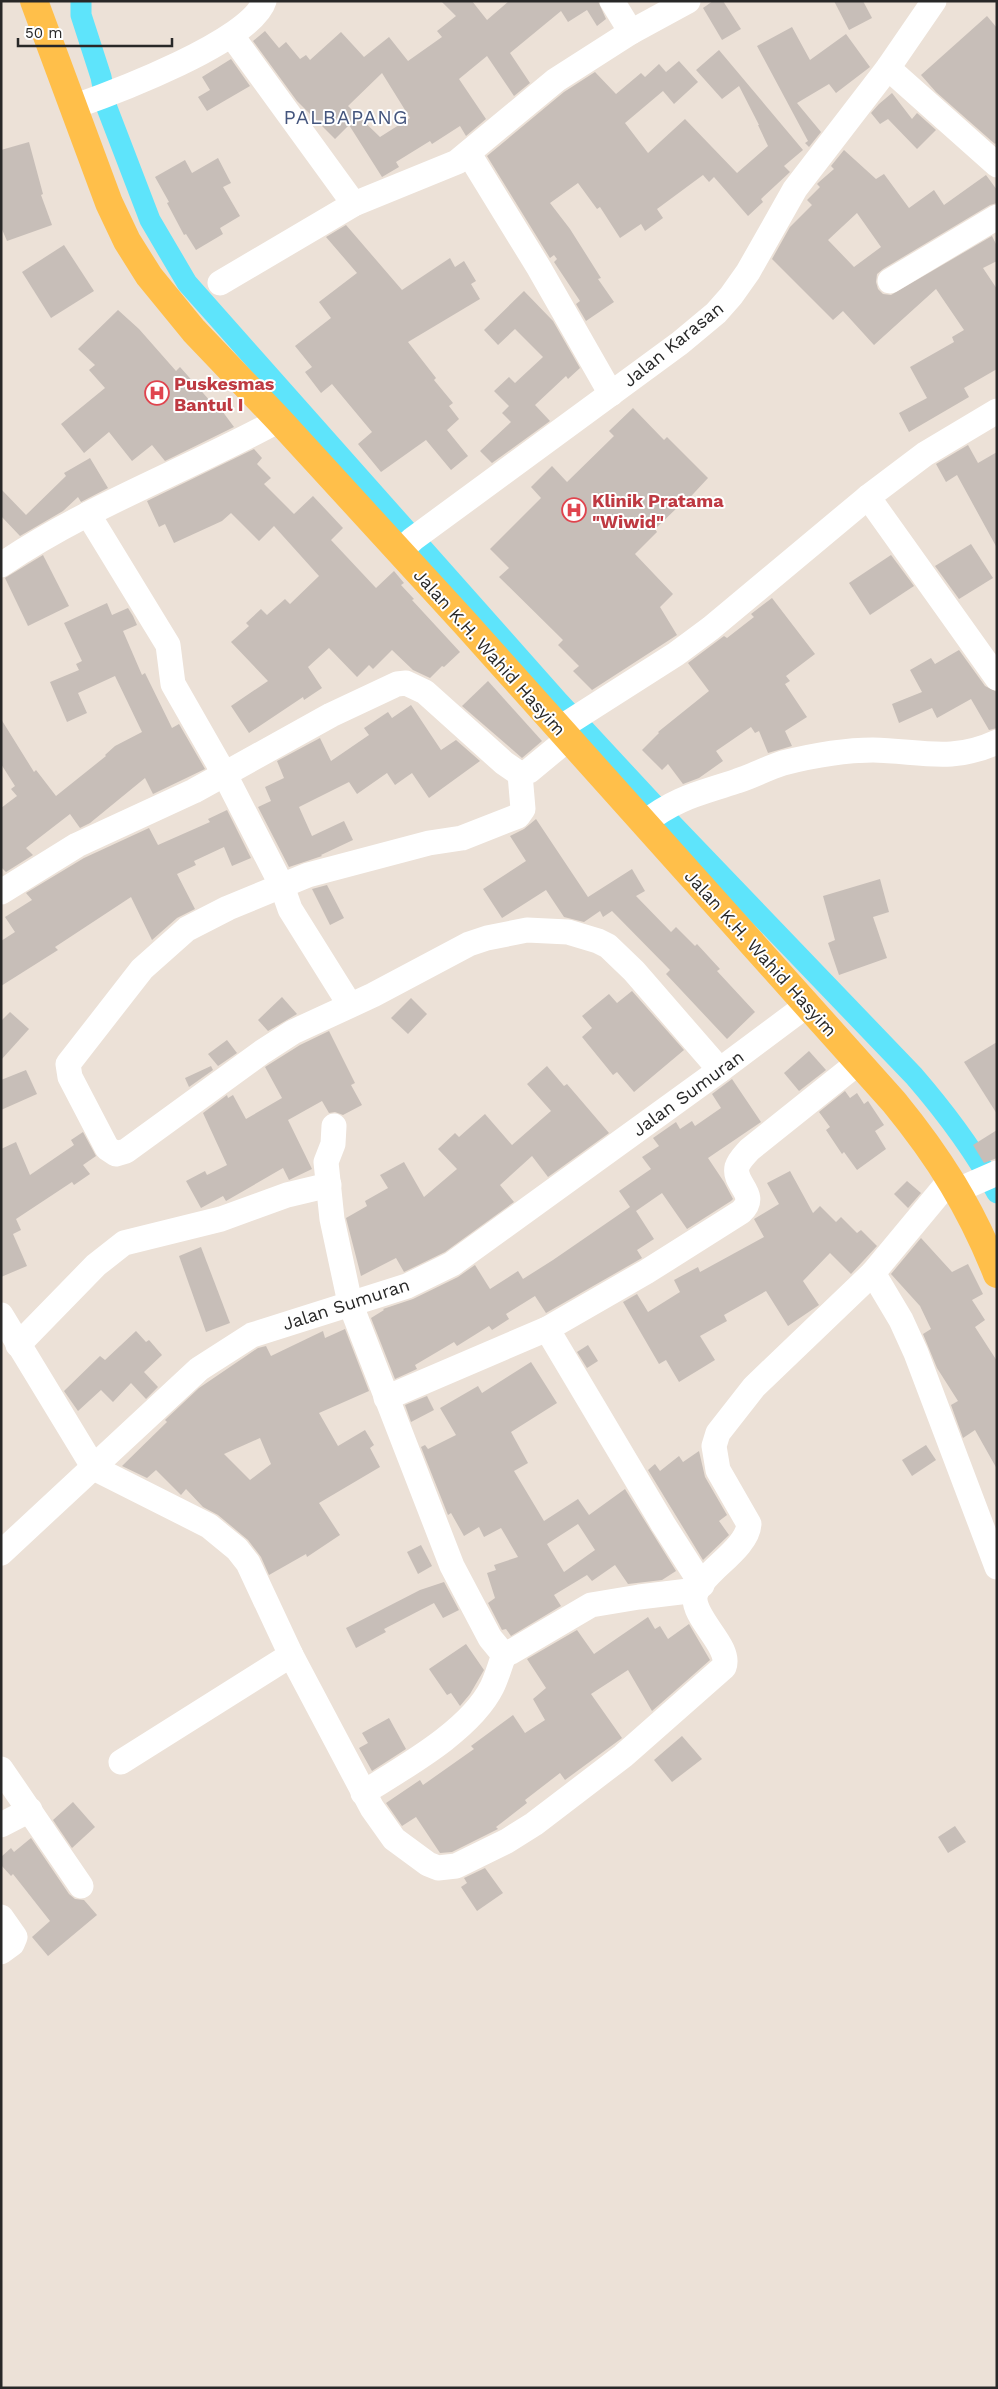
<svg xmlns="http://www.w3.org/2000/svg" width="998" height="2389" font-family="'Work Sans',sans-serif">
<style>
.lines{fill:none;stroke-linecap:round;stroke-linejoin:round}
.canal{stroke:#5ee4fb;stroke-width:21}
.building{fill:#c7beb8;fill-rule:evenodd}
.minor{stroke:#fff;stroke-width:25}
.major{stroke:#ffbf4a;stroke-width:28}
.labels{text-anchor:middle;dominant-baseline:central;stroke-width:4;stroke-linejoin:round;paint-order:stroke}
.street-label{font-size:18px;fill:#282828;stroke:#fff}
.health-label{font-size:18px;font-weight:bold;fill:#be3a42;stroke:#fff;text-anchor:start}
.quarter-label{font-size:20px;letter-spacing:1px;fill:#44557d;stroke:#fff}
</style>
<rect width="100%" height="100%" fill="#ece1d7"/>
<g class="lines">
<!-- canal -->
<path class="canal" d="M81,1V15L101,77L107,108L122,147L150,220L187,283L558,701L673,825L914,1076C946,1113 974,1150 997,1193"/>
</g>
<!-- building -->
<g class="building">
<path d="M441,1H472L487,20L509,1H598L606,19L597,26L587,10L568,22L561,11L510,53L530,83L514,96L487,56L459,79L486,119L466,136L460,126L432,144L430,141L396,162L399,167L382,177L349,125L335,139L297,101L253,41L265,31L279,48L286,42L300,59L306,55L310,60L341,32L364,57L389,37L408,61L442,37L437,31L456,16ZM382,73L410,118L380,137L348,106Z"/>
<polygon points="713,1 723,1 741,29 722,40 703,8"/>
<polygon points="834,1 863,1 872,18 849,30"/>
<polygon points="987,16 997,28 997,142 995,144 936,92 921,75"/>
<polygon points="792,27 810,60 846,34 870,67 836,93 829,84 797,103 821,132 809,147 805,143 808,141 757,46"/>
<polygon points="719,50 803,150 784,166 790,172 761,199 763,202 748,216 714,177 709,182 703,175 657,209 663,218 645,231 641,224 620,238 600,207 597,209 578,183 550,203 570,229 601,278 598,279 614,302 586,321 576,304 580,301 554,262 557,259 554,255 550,258 487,156 564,92 595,72 616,94 641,73 645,77 659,64 666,72 679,61 698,82 674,104 663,91 625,123 648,153 685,119 737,173 768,146 758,125 759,125 739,86 722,99 696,70"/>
<polygon points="231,59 250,86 207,111 198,97 210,90 202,77"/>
<polygon points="892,93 912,119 917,113 936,130 917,149 888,119 880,124 871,113 879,104"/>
<polygon points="29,142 43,194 41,195 52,225 7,241 1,227 1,150"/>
<path d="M844,150L876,179L884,174L909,208L934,190L944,205L986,175L997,190V203L990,205L883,269L877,274L876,282L878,289L883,294L891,295L992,236L997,246V261L983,268L997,289V369L964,388L969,397L909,432L899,413L927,398L910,367L954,342L952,337L964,330L936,289L874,345L843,311L833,320L772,259L790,227L812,205L807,200L820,187L817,184L819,182L834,169L831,166ZM857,213L881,247L854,267L828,240Z"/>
<polygon points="218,158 231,183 223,187 240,216 220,228 223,234 196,250 186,234 184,235 167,203 169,202 155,177 185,160 192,173"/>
<polygon points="346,225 402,290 450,258 455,267 464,261 476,281 471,284 480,299 408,342 436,378 434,380 453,403 449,406 459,419 447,430 468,456 451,470 426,440 381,472 358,444 372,432 332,384 321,393 305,372 312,367 295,346 331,318 319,302 357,273 326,237"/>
<polygon points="64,245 94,291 51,318 22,272"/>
<polygon points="524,291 553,321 580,368 568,379 566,376 535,405 550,421 492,463 480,451 511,422 502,413 509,406 494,391 509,377 515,383 543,357 515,329 498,345 484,330"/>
<polygon points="118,310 139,329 176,371 180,367 211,402 214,400 234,427 165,461 152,445 132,461 109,432 84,453 61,424 105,388 89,370 95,365 78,349"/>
<polygon points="633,408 664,440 667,437 708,478 681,507 680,505 655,529 657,532 635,554 673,594 660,607 677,635 592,690 573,671 579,666 558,645 563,640 499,577 509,568 490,549 541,498 531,487 552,466 567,482 614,436 609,431"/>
<polygon points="968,445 978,463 997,452 997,548 957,475 946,482 936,464"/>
<polygon points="254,449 262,458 257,464 271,478 264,484 294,514 313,496 343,528 331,540 376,588 394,571 404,583 401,585 414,599 412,600 460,652 444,667 442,666 430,678 413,670 392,650 373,669 369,665 357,677 329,648 308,667 322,688 304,700 303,697 249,733 231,706 268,681 231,642 249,626 246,623 261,609 267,615 285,599 290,604 319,576 274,526 259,541 231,513 222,521 174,543 165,524 159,527 147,501"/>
<polygon points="90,458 108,488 81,502 78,497 63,511 20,536 1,516 1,489 26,515 66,476 64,473"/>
<polygon points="971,544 993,578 959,599 935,566"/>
<polygon points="43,555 69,606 28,626 5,578"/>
<polygon points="891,555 914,586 870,615 849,583"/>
<polygon points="772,598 815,654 786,676 790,681 785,684 807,717 785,731 792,746 768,753 759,731 755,733 751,727 716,751 723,761 699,778 683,784 668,764 662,770 642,750 659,733 658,732 709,691 688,663 724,636 727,638 754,617 751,614"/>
<polygon points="107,603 112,615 128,608 133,616 137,625 123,631 142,675 145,673 172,728 179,724 205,769 153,794 145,778 90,823 80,828 70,814 26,848 33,855 6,872 1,867 1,808 17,796 11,789 15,786 1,764 1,719 34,772 36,770 56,796 106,756 105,755 115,746 142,732 115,676 78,693 87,713 67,722 50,682 79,670 76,664 82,661 64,623"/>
<polygon points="959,650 985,686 997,692 997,728 989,730 971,699 937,718 932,708 899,723 892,704 922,692 910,670 931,658 935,664"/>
<polygon points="488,681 542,741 522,758 462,706"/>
<polygon points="411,705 441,750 456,740 480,761 429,798 412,773 395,785 387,773 357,794 349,782 299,807 312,836 344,821 353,840 321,855 322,856 289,867 258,807 271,801 265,787 284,778 277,761 320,738 331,761 369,735 364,728 388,712 392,718"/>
<polygon points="227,810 251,858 232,866 224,847 194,861 196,865 177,874 195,909 177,918 152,940 131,897 55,947 58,950 1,986 1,941 15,932 5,917 32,900 26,893 84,858 149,828 158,845 210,822 208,819"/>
<polygon points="536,819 588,897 632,869 645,891 636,896 671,932 676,927 695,946 697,944 720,969 717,971 755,1012 727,1039 666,974 670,970 612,911 603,917 600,911 584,922 564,917 546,890 502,918 483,889 526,861 510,836 524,829"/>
<polygon points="880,879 889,912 873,917 887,958 839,975 828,943 835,940 823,896"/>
<polygon points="327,885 344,918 330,925 312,889"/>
<polygon points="632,991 684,1050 634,1092 617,1072 613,1075 582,1037 592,1028 582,1016 609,994 617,1003"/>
<polygon points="282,997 297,1014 268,1031 258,1020"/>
<polygon points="411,998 427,1014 408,1034 391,1018"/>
<polygon points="10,1012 29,1029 1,1060 1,1021"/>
<polygon points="329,1031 355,1083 351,1085 362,1105 343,1115 335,1112 329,1113 322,1101 288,1120 312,1169 289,1180 283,1168 226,1201 223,1196 201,1208 186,1181 205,1171 207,1175 227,1165 203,1113 227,1095 228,1098 233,1095 246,1119 282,1098 265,1067 300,1045"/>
<polygon points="227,1040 237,1053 218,1066 208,1054"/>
<polygon points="997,1042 997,1114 964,1062"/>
<polygon points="809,1051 826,1070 799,1091 784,1073"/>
<polygon points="211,1066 213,1070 189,1087 185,1078"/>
<polygon points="547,1066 564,1086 567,1084 609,1133 548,1177 532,1156 500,1185 514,1202 445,1252 404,1272 396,1258 361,1276 346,1218 367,1206 365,1201 388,1188 380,1175 404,1162 424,1197 457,1169 438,1149 455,1133 459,1137 485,1114 512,1145 551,1111 527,1084"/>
<polygon points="26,1070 37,1094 1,1110 1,1080"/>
<polygon points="732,1079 761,1122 708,1158 724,1182 733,1199 731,1201 687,1229 662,1193 636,1211 654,1239 637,1250 642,1258 546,1313 535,1296 506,1314 509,1319 492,1330 489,1326 457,1346 454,1342 415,1365 417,1369 395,1379 371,1318 384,1310 383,1309 413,1299 458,1277 475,1265 490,1289 518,1271 523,1279 553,1260 630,1207 619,1191 651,1169 642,1157 659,1146 653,1138 676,1122 680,1129 692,1121 695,1126 721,1108 712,1094"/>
<polygon points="845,1091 850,1098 857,1093 864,1104 868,1101 884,1125 875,1131 886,1149 857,1170 844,1152 842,1154 826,1130 830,1127 819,1112"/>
<polygon points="997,1130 997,1158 984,1163 973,1145"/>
<polygon points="83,1132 96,1156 83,1165 90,1174 74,1185 72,1182 16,1219 21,1230 13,1234 27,1266 1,1277 1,1149 16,1142 30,1175 74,1145 71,1140"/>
<polygon points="790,1171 813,1213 820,1206 836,1222 841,1217 857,1233 861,1230 877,1246 851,1274 830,1253 803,1281 819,1305 788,1326 766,1291 724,1315 727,1321 700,1336 715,1360 679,1382 666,1360 659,1364 623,1302 637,1294 648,1312 680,1292 674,1280 698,1267 700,1272 764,1237 754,1219 779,1204 767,1183"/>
<polygon points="907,1181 921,1193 908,1208 894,1194"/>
<polygon points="921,1238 952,1272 968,1264 983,1294 972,1300 985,1320 975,1327 997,1361 997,1469 975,1430 963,1438 951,1405 958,1401 937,1368 923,1334 931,1329 920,1306 891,1274"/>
<polygon points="201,1247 230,1323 206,1332 179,1256"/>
<path d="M345,1329L369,1391L319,1413L338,1446L365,1430L374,1445L370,1448L380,1467L319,1503L340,1535L307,1557L306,1554L269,1575L261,1557L248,1540L218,1515L203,1507L186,1489L181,1495L156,1470L147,1478L122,1466L167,1422L165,1420L199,1388L258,1348L266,1346L271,1356L323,1331L325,1338ZM260,1438L271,1464L250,1480L224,1454Z"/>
<polygon points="136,1331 146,1342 149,1340 162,1355 144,1372 158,1387 146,1399 131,1383 113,1402 101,1390 78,1411 64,1391 100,1356 105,1360"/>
<polygon points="588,1345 598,1361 587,1368 577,1352"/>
<path d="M531,1362L557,1403L511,1432L528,1463L514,1471L544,1521L578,1499L589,1515L625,1489L676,1571L662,1580L628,1584L615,1565L592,1581L587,1575L554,1595L561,1606L511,1636L506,1629L502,1630L488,1603L495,1598L487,1573L496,1570L494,1565L518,1557L501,1528L484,1537L479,1527L464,1536L451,1513L448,1515L421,1447L425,1445L428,1449L456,1435L440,1408L478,1386L482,1393ZM578,1524L595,1550L564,1572L547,1544Z"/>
<polygon points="427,1396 434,1410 411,1422 405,1405"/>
<polygon points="926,1445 936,1460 912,1476 902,1460"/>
<polygon points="699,1451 705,1477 727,1515 719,1521 729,1535 703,1560 648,1470 655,1464 660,1471 679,1456 683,1462"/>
<polygon points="421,1545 432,1566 418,1574 407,1552"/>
<polygon points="444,1582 459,1610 443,1618 434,1603 384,1629 386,1632 356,1648 346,1628 420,1590"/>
<polygon points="648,1617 655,1629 660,1626 668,1639 689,1624 710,1660 652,1711 628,1670 591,1694 622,1738 565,1780 560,1773 525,1800 527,1803 496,1827 498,1829 452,1852 440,1853 416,1817 402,1826 386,1803 420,1780 423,1785 474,1749 471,1746 513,1715 525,1733 545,1720 533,1699 546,1688 527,1659 577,1630 594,1654"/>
<polygon points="466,1644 484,1670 470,1694 460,1706 451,1693 447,1695 429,1669"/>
<polygon points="389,1718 406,1749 372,1771 359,1748 368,1743 362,1733"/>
<polygon points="682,1736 702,1759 672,1782 654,1760"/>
<polygon points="73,1802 95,1827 72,1848 53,1820"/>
<polygon points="955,1826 966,1842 948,1853 938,1837"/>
<polygon points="31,1838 69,1894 75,1899 84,1900 97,1915 48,1956 32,1937 50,1921 13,1874 11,1876 1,1865 1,1857 11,1848 14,1852"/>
<polygon points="485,1868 503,1893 477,1911 461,1887 467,1883 464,1878"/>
</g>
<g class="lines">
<!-- minor -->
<g class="minor">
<polyline points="612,1 631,32"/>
<polyline points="232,36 354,204"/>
<polyline points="888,68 997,165"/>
<path d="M73,107C113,93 252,41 264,1"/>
<polyline points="469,154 539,268 611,394"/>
<polyline points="890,281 997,217"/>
<polyline points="220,283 354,204 457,162 556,80 631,32 688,1"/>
<polyline points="868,497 997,678"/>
<polyline points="88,514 168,645 173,684 225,775 282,886 290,909 350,1005"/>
<polyline points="399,552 413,539 680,343 716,313 731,296 748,272 795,189 888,68 934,1"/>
<path d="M1,565C88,506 188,470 279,420"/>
<polyline points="560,728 676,654 711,628 868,497 925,454 997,411"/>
<polyline points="520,774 523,809 518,816 462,838 429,843 308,875 228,908 187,929 142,969 68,1064 70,1077 107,1148 116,1154 126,1151 262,1052 293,1032 373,995 469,944 487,938 527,930 568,932 598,941 608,946 634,971 720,1070"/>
<path d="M644,823C677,797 699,794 737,781C753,776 767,768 783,763C811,756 844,750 873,750C920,751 952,763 997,742"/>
<polyline points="1,892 77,845 194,791 331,715 397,684 406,683 425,692 504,763 520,774 529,771 569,738"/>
<polyline points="334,1126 333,1144 326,1162 332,1219 350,1303 452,1566 490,1638 504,1655 511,1652 591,1605 639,1597 697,1590"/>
<polyline points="958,1190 997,1173"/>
<polyline points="873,1273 951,1179"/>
<path d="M1,1315L94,1468L209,1526L237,1549L248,1563L291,1655L372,1808L394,1839L428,1864L438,1868L456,1866L507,1841L534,1824L623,1756L724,1667C732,1647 693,1619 695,1597C698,1574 747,1551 749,1524L718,1470L714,1446L718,1433L754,1387L873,1273L901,1320L916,1353L997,1567"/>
<polyline points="547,1329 663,1524 702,1585"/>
<polyline points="18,1345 96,1265 124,1243 221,1219 287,1195 329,1185"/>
<path d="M386,1398L547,1329L646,1272L741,1212C760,1194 733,1185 737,1167C739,1160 745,1155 749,1150L859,1062"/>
<polyline points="1,1553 199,1369 252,1335 407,1286 452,1264 720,1070 807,1005"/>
<polyline points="121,1762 291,1655"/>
<polyline points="1,1769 81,1886"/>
<path d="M363,1793C404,1767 470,1731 492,1687C497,1677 500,1665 504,1655"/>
<polyline points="1,1825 30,1810"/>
<polyline points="1,1917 15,1937 12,1944 1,1952"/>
</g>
<!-- major -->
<path class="major" d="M34,1L109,203L127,241L149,276L194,331L279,420L465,623L894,1102C939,1157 971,1208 997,1274"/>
</g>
<!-- icons -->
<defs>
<g id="hospital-ring" transform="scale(1.25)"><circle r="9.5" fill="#fff" stroke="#e0444e" stroke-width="1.5"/><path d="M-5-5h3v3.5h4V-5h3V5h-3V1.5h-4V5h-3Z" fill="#e0444e"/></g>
</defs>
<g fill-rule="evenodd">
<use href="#hospital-ring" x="157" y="393"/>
<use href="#hospital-ring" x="574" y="510"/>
</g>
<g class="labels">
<!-- street labels -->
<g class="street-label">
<text transform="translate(673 344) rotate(-39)">Jalan Karasan</text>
<text transform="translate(490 652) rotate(48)">Jalan K.H. Wahid Hasyim</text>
<text transform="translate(761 953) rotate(48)">Jalan K.H. Wahid Hasyim</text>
<text transform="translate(688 1093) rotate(-36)">Jalan Sumuran</text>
<text transform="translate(346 1304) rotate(-18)">Jalan Sumuran</text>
</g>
<!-- health labels -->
<g class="health-label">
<text x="174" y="383">Puskesmas<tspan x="174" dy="21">Bantul I</tspan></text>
<text x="592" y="500">Klinik Pratama<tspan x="592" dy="21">"Wiwid"</tspan></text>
</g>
<!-- quarter labels -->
<g class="quarter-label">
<text x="346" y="117">PALBAPANG</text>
</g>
</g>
<!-- border -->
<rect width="998" height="2389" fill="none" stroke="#282828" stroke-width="5"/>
<!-- scale -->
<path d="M18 38v8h154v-8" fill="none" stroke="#282828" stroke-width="2.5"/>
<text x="25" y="38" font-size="15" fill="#282828" stroke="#ffffff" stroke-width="4" paint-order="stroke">50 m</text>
</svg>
